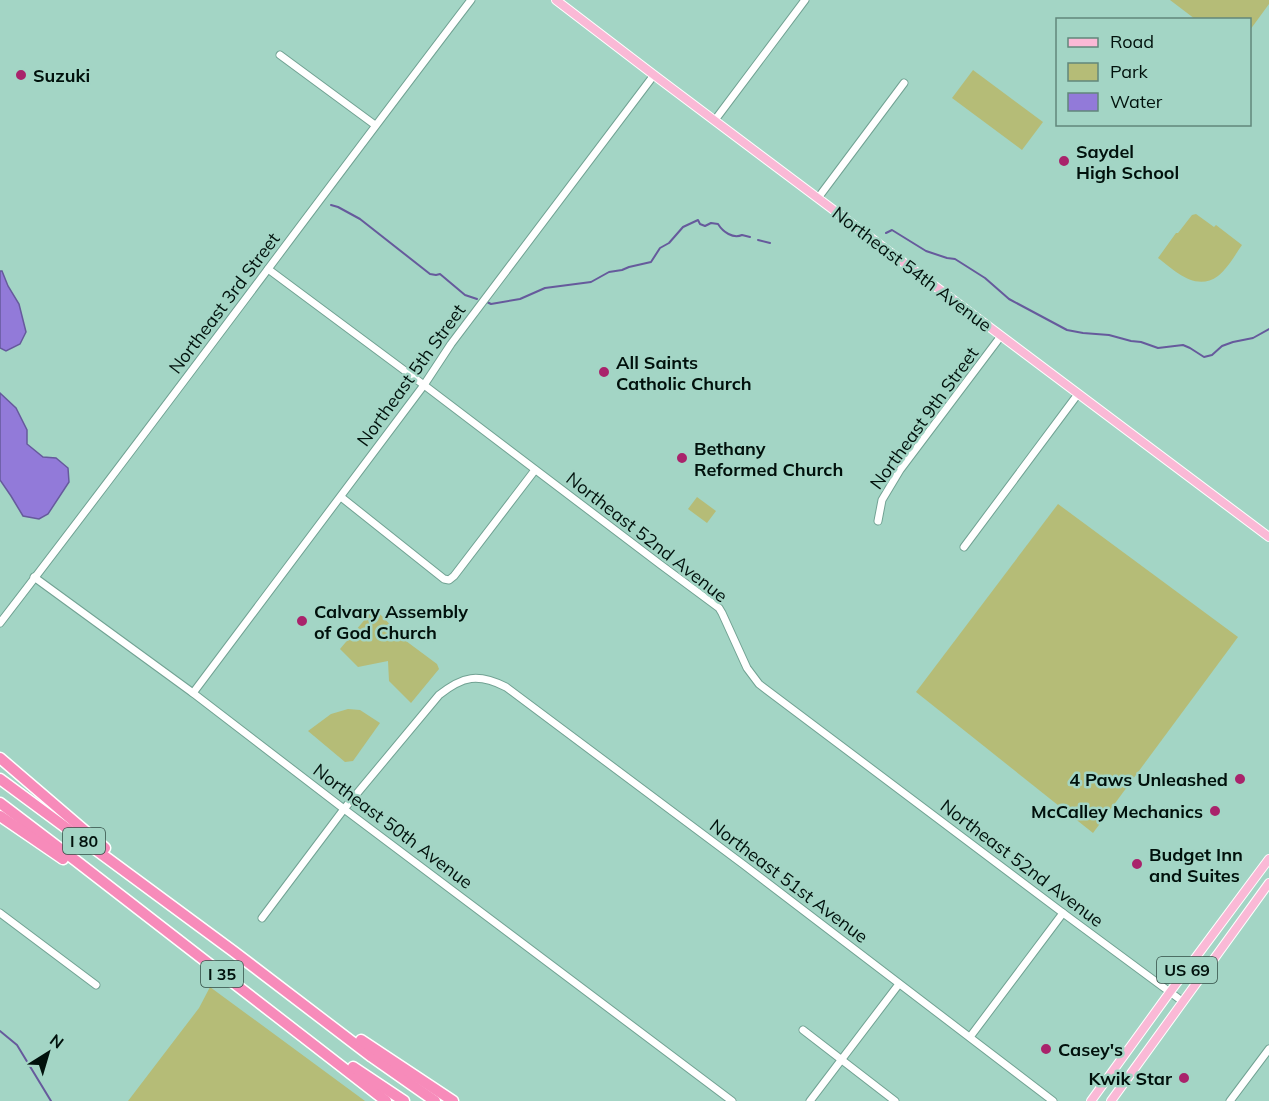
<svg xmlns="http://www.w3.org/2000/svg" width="1269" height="1101" font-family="Mulish,sans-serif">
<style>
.green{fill:#b5bc77}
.water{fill:#927ad9;stroke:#665a9c;stroke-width:1.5}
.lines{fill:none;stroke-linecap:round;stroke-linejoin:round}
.stream{stroke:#665a9c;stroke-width:2}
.minor-casing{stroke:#71a293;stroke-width:9}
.major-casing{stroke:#fff;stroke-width:10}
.highway-casing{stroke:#fff;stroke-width:13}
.minor{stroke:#fff;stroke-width:7}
.major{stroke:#fab9d6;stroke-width:8}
.highway{stroke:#f78bba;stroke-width:10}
.poi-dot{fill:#a9236b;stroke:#a3d5c5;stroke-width:2}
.labels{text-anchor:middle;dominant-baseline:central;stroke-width:5;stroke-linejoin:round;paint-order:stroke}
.shield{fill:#a3d5c5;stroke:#324c44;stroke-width:1.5}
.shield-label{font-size:16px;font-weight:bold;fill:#01110c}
.poi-label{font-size:18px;font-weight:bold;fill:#01110c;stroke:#a3d5c5;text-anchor:start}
.street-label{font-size:18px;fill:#01110c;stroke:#a3d5c5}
</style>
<rect width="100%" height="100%" fill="#a3d5c5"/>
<!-- green -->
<g class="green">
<polygon points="1170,0 1269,0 1269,4 1250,30 1250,20 1195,19"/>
<polygon points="973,70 1043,122 1022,150 952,98"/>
<path d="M1196,214L1214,227L1216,225L1242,245C1235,255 1228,268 1218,276C1196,292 1175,271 1158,258L1176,233H1178L1192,215Z"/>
<polygon points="697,497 716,511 707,523 688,509"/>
<polygon points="1058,504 1238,637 1093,833 916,692"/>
<polygon points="376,610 406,641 437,664 439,669 411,703 389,681 388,661 358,667 340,649 372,611"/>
<polygon points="348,709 360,710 380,723 353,761 345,762 308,731 331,714"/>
<polygon points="210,987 365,1101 128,1101 199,1008"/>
</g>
<!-- water -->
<g class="water">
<polygon points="0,271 2,271 8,286 19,304 26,332 20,344 6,351 0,348"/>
<polygon points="0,393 16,408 27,430 27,444 43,457 56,458 68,468 69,482 48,514 39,519 23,516 11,496 0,480"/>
</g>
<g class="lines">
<!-- stream -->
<g class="stream">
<polyline points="331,205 338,207 360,219 430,274 436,275 440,274 465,295 477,299"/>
<polyline points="886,233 892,230 926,251 947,258 955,259 985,278 1009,299 1067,330 1083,333 1109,335 1131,341 1141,342 1158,348 1183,345 1190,348 1204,357 1212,355 1222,346 1233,342 1253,338 1269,329"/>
<polyline points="758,240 770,243"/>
<path d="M487,302L491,304L520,299L545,288L591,282L609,272L622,270L629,267L651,262L660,248L669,243L683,227L698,220L700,224L705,226L711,223L718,224C723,232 733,239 742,235L750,237"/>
<polyline points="0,1031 17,1045 51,1101"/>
</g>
<!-- minor casing -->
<g class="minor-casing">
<g id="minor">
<polyline points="280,55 375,125"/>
<polyline points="715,120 805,0"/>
<polyline points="818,198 904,83"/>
<polyline points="268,269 424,385 661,565 719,608 722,613 747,668 759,684 1063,913 1182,1001"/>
<polyline points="341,497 444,579 449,580 454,576 535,470"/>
<polyline points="878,521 882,500 900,470 1001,336"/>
<polyline points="964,547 1078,394"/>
<polyline points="34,577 193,693 344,809 732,1101"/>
<path d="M0,623C159,417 313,207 471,0"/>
<polyline points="193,693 424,385 451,344 654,75"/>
<polyline points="0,913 96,985"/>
<path d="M262,918L344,809L439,695C463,676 478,673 506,687L744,865L1053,1101"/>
<polyline points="803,1030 895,1101"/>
<polyline points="970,1037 1063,913"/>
<polyline points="810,1101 899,984"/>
<polyline points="1230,1101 1269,1049"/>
</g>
</g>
<!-- major casing -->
<g class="major-casing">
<g id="major">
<polyline points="556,0 654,75 1269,537"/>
<polyline points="1091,1101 1170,992 1269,859"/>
<polyline points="1111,1101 1269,883"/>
</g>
</g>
<!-- highway casing -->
<g class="highway-casing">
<g id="highway">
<polyline points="0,758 105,848"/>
<polyline points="0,779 233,951 372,1057 435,1101"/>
<polyline points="0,803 75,860 386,1101"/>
<polyline points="0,816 63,859"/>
<polyline points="361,1040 453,1101"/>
<polyline points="353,1067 404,1101"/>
</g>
</g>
<!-- minor -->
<use href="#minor" class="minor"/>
<!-- major -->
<use href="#major" class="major"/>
<!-- highway -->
<use href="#highway" class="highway"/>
</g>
<!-- markers -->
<g class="poi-dot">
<circle cx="21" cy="75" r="6"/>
<circle cx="1064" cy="161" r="6"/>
<circle cx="604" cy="372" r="6"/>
<circle cx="682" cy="458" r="6"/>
<circle cx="302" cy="621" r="6"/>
<circle cx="1240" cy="779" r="6"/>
<circle cx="1215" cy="811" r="6"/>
<circle cx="1137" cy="864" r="6"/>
<circle cx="1046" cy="1049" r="6"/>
<circle cx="1184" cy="1078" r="6"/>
</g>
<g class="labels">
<!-- shield labels -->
<g class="shield">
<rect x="63" y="828" width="42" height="26" rx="4.5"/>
<rect x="1157" y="957" width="60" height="26" rx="4.5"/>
<rect x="201" y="961" width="42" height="26" rx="4.5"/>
</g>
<g class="shield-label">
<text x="84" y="841">I 80</text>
<text x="1187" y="970">US 69</text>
<text x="222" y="974">I 35</text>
</g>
<!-- poi labels -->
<g class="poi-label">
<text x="33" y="75">Suzuki</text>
<text x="1076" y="151">Saydel<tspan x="1076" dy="21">High School</tspan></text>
<text x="616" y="362">All Saints<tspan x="616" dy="21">Catholic Church</tspan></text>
<text x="694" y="448">Bethany<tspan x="694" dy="21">Reformed Church</tspan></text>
<text x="314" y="611">Calvary Assembly<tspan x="314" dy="21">of God Church</tspan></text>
<text x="1228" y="779" text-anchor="end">4 Paws Unleashed</text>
<text x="1203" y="811" text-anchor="end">McCalley Mechanics</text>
<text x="1149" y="854">Budget Inn<tspan x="1149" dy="21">and Suites</tspan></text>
<text x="1058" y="1049">Casey's</text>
<text x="1172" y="1078" text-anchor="end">Kwik Star</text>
</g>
<!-- street labels -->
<g class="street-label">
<text transform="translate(912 269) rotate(37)">Northeast 54th Avenue</text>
<text transform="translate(224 303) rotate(-53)">Northeast 3rd Street</text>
<text transform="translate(411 375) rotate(-54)">Northeast 5th Street</text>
<text transform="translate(924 418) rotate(-54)">Northeast 9th Street</text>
<text transform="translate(647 537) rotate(38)">Northeast 52nd Avenue</text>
<text transform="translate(393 826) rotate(37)">Northeast 50th Avenue</text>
<text transform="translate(1022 863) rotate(37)">Northeast 52nd Avenue</text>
<text transform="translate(789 881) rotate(37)">Northeast 51st Avenue</text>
</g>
</g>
<!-- legend -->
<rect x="1056" y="18" width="195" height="108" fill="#a3d5c5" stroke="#62877b" stroke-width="1.5"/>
<rect x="1068" y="38" width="30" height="9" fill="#fab9d6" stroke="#62877b" stroke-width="1.5"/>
<text x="1110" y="48" font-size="18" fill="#01110c">Road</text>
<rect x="1068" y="63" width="30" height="18" fill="#b5bc77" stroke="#62877b" stroke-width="1.5"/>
<text x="1110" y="78" font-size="18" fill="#01110c">Park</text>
<rect x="1068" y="93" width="30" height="18" fill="#927ad9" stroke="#62877b" stroke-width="1.5"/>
<text x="1110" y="108" font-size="18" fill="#01110c">Water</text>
<!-- north arrow -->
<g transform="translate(48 1053) rotate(37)" stroke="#a3d5c5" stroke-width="4.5" paint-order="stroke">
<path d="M0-4.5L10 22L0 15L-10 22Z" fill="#01110c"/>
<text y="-9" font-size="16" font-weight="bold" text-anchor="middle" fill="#01110c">N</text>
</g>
</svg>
